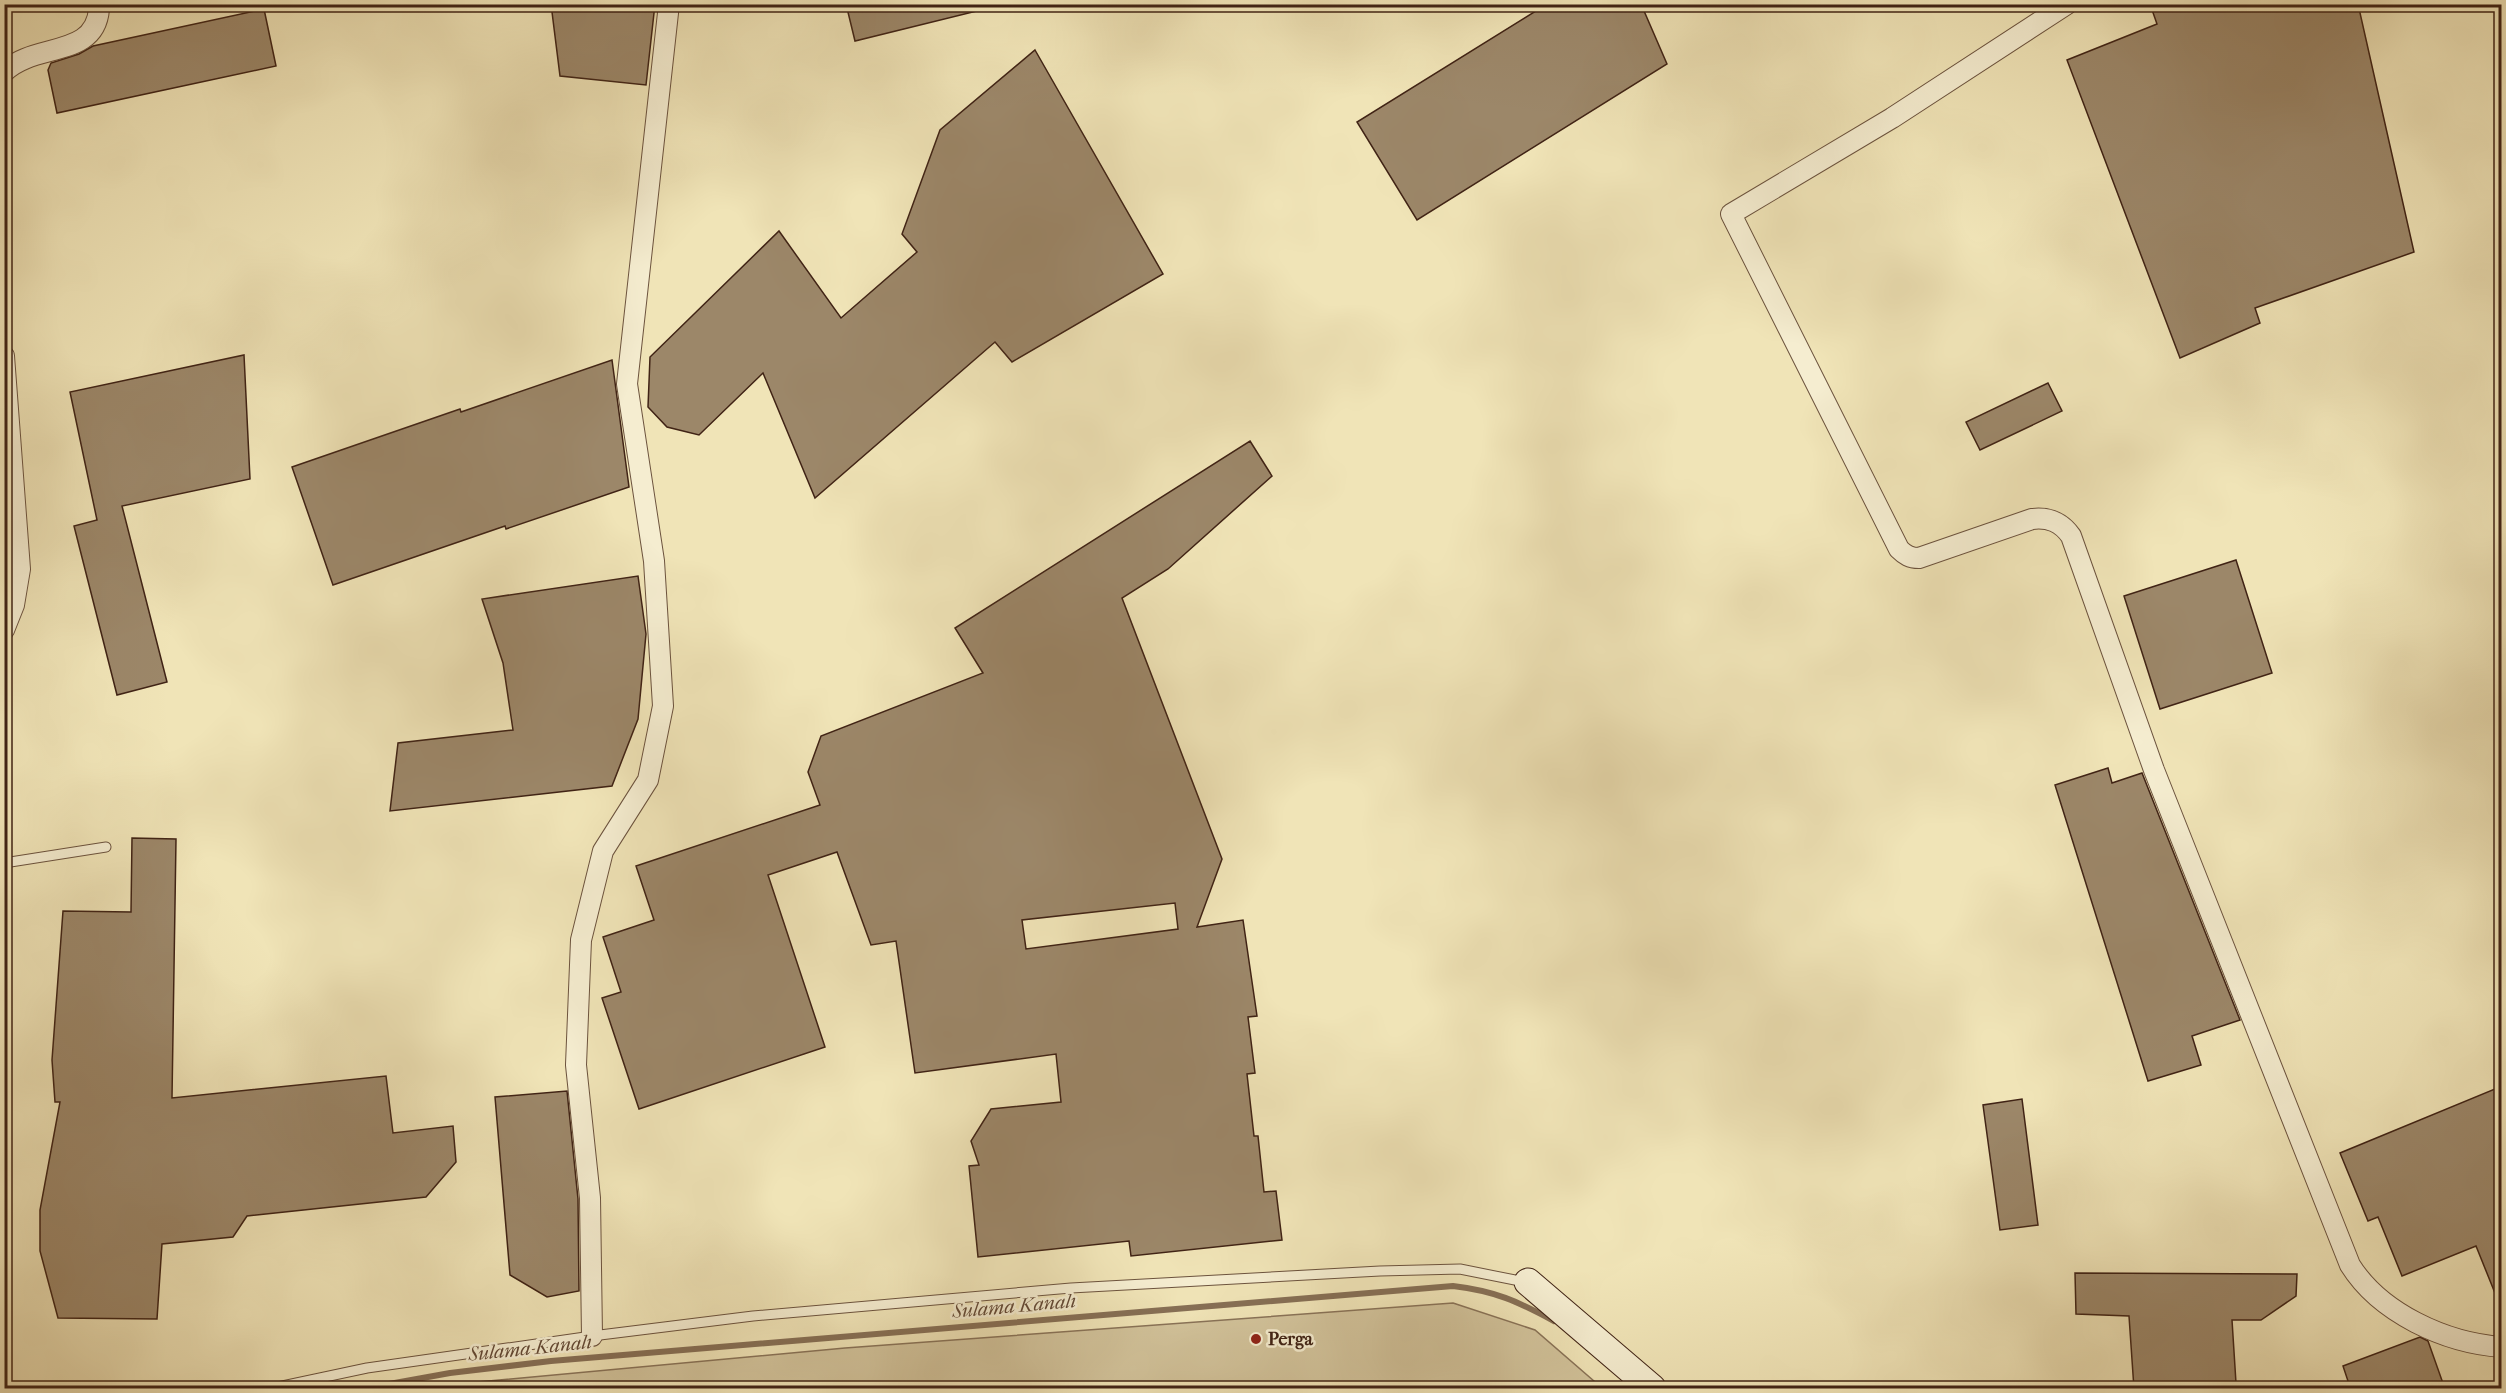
<svg xmlns="http://www.w3.org/2000/svg" width="2506" height="1393" font-family="'IM FELL French Canon',serif">
<style>
.green{fill:#d2c39b;stroke:#897358;stroke-width:1.5}
.lines{fill:none;stroke-linecap:round;stroke-linejoin:round}
.stream{stroke:#866f55;stroke-width:6}
.building{fill:#9c8769;stroke:#402315;stroke-width:1.5;fill-rule:evenodd}
.lane-casing{stroke:#6c533e;stroke-width:11}
.street-casing{stroke:#6c533e;stroke-width:22}
.secondary-casing{stroke:#402315;stroke-width:29}
.lane{stroke:#f5edd0;stroke-width:9}
.street{stroke:#f5edd0;stroke-width:20}
.secondary{stroke:#f5edd0;stroke-width:27}
.poi-dot{fill:#8f2418;stroke:#f5edd0;stroke-width:2}
.labels{text-anchor:middle;dominant-baseline:central;stroke-width:5;stroke-linejoin:round;paint-order:stroke}
.poi-label{font-size:18px;font-weight:bold;fill:#402315;stroke:#f5edd0;text-anchor:start}
.water-label{font-size:20px;font-style:italic;fill:#634935;stroke:#f5edd0}
</style>
<rect width="100%" height="100%" fill="#f0e4b7"/>
<filter id="stains"><feTurbulence type="fractalNoise" baseFrequency=".00333" numOctaves="4"/><feColorMatrix values="0 0 0 0 .2 0 0 0 0 .09 0 0 0 0 .02 0 0 0 .5 -.17"/></filter>
<radialGradient id="worn" r=".72"><stop offset=".6" stop-color="#630" stop-opacity="0"/><stop offset="1" stop-color="#630" stop-opacity=".3"/></radialGradient>
<!-- green -->
<polygon class="green" points="1453,1303 1535,1330 1602,1388 428,1388 445,1385 845,1348"/>
<g class="lines">
<!-- stream -->
<path class="stream" d="M367,1388L450,1373L551,1361L1453,1286C1495,1291 1517,1301 1554,1321"/>
</g>
<!-- building -->
<g class="building">
<polygon points="551,4 655,4 646,85 560,76"/>
<polygon points="846,4 980,4 981,10 855,41"/>
<polygon points="1547,4 1641,4 1667,64 1417,220 1357,122"/>
<polygon points="2150,4 2358,4 2414,252 2255,308 2260,323 2180,358 2067,60 2157,24"/>
<polygon points="264,9 276,66 57,113 48,70 51,63 79,54 93,46"/>
<polygon points="1035,50 1163,274 1012,362 995,342 815,498 763,373 699,435 667,427 648,407 650,357 779,231 841,318 917,252 902,234 940,130"/>
<polygon points="244,355 250,479 122,506 167,682 117,695 74,526 97,520 70,392"/>
<polygon points="612,360 629,487 506,529 505,526 333,585 292,467 460,409 461,412"/>
<polygon points="2048,383 2062,411 1980,450 1966,422"/>
<path d="M1250,441L1272,476L1168,569L1122,598L1222,859L1197,927L1243,920L1257,1016L1248,1017L1255,1073L1247,1074L1254,1136H1258L1264,1192L1276,1191L1282,1240L1131,1256L1129,1241L978,1257L969,1166L979,1165L971,1141L991,1109L1061,1102L1056,1054L915,1073L896,941L871,945L837,852L768,875L825,1047L639,1109L602,998L621,992L603,937L654,920L636,866L820,805L808,772L821,736L983,673L955,628ZM1175,903L1178,929L1026,949L1022,920Z"/>
<polygon points="2236,560 2272,673 2160,709 2124,596"/>
<polygon points="638,576 646,634 638,719 612,786 390,811 398,743 513,730 503,663 482,599"/>
<polygon points="2108,768 2112,783 2142,773 2240,1020 2192,1036 2201,1065 2148,1081 2055,785"/>
<polygon points="132,838 176,839 172,1098 386,1076 393,1133 453,1126 456,1162 426,1197 247,1216 233,1237 162,1244 157,1319 58,1318 40,1251 40,1210 60,1102 55,1102 52,1060 63,911 131,912"/>
<polygon points="2502,1086 2502,1308 2501,1308 2476,1246 2402,1276 2378,1217 2368,1221 2340,1153"/>
<polygon points="567,1091 578,1199 579,1291 547,1297 510,1275 495,1097"/>
<polygon points="2022,1099 2038,1225 2000,1230 1983,1105"/>
<polygon points="2075,1273 2297,1274 2296,1296 2261,1320 2232,1320 2236,1383 2134,1389 2129,1316 2076,1314"/>
<polygon points="2420,1337 2428,1341 2445,1389 2348,1389 2348,1381 2343,1366"/>
</g>
<g class="lines">
<!-- lane casing -->
<g class="lane-casing">
<g id="lane">
<polyline points="4,863 106,847"/>
<polyline points="273,1388 367,1368 592,1336 753,1316 1071,1288 1380,1271 1460,1269 1525,1282"/>
</g>
</g>
<!-- street casing -->
<g class="street-casing">
<g id="street">
<path d="M2067,4L1892,118L1731,214L1899,549C1905,555 1910,558 1919,558L2032,519C2049,517 2061,522 2071,536L2154,770L2350,1265C2380,1313 2445,1343 2502,1347"/>
<path d="M4,72C34,42 95,59 99,9"/>
<polyline points="4,356 20,569 14,605 4,630"/>
<polyline points="592,1336 590,1198 576,1065 581,940 603,851 648,780 663,706 654,561 627,384 669,4"/>
</g>
</g>
<!-- secondary casing -->
<g class="secondary-casing">
<polyline id="secondary" points="1528,1282 1652,1388"/>
</g>
<!-- lane -->
<use href="#lane" class="lane"/>
<!-- street -->
<use href="#street" class="street"/>
<!-- secondary -->
<use href="#secondary" class="secondary"/>
</g>
<!-- markers -->
<circle class="poi-dot" cx="1256" cy="1339" r="6"/>
<g class="labels">
<!-- poi labels -->
<g class="poi-label">
<text x="1268" y="1339">Perga</text>
</g>
<!-- water labels -->
<g class="water-label">
<text transform="translate(1014 1306) rotate(-5)">Sulama Kanalı</text>
<text transform="translate(530 1348) rotate(-6)">Sulama Kanalı</text>
</g>
</g>
<!-- margin -->
<rect width="2506" height="1393" fill="none" stroke="#f0e4b7" stroke-width="24"/>
<rect x="6" y="6" width="2494" height="1381" fill="none" stroke="#402315" stroke-width="3"/>
<rect x="12" y="12" width="2482" height="1369" fill="none" stroke="#402315" stroke-width="1.5"/>
<rect width="100%" height="100%" filter="url(#stains)"/>
<rect width="100%" height="100%" fill="url(#worn)"/>
</svg>
